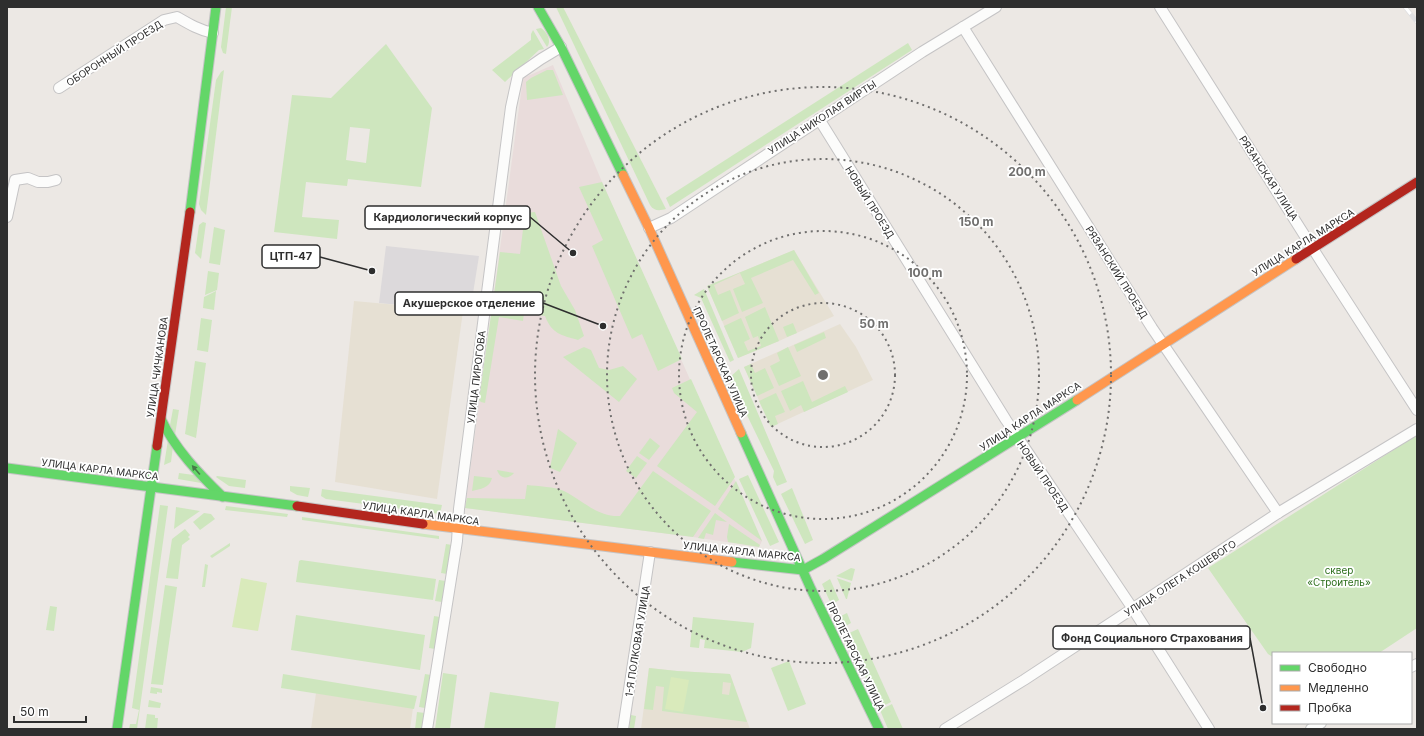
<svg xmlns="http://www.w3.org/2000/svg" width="1424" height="736" font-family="Inter,sans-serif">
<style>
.industrial{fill:#dcd9db}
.education{fill:#e6e0d3}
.medical{fill:#e9dcdb}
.green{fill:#cee6be;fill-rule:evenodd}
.pitch{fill:#d9eabb}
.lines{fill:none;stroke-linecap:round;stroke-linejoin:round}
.street-casing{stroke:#c5c4c5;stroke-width:12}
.fast-casing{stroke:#c5c4c5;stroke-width:11}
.slow-casing{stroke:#c5c4c5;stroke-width:11}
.jam-casing{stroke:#c5c4c5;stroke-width:11}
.street{stroke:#fcfcfb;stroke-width:10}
.fast{stroke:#63d668;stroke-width:9}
.slow{stroke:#ff974d;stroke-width:9}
.jam{stroke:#b3261e;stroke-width:9}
.rail-casing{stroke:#dfdfe1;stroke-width:4.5}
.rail{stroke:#fff;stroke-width:3;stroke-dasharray:9;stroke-linecap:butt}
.oneway{fill:#467a48}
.ring{fill:none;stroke:#706f6e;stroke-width:2;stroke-dasharray:2 4}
.labels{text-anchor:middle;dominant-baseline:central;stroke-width:3.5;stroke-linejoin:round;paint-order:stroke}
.street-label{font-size:10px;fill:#2e2e2e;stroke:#fff}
.park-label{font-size:10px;fill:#2c6e1b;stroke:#fff}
.centre{fill:#706f6e;stroke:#fff;stroke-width:2}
.ring-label{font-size:12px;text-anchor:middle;font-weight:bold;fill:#706f6e;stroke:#fff;stroke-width:3.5;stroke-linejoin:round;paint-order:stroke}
.leader{fill:none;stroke:#2e2e2e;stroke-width:1.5}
.callout-dot{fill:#2e2e2e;stroke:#fff;stroke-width:1.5}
.callout{fill:#fff;stroke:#2e2e2e;stroke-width:1.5}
.callout-label{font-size:11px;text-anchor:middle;font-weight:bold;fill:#2e2e2e}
</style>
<rect width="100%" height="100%" fill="#ece8e4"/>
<!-- industrial -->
<polygon class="industrial" points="386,246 479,256 470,312 379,303"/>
<!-- education -->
<g class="education">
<polygon points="794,250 834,316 779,341 738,358 707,286"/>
<polygon points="354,301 463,311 437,499 335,482"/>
<polygon points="840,324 856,347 873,380 771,427 744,367"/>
<polygon points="649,668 677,671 730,674 750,729 641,729"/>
<polygon points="316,693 413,708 410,729 311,729"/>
</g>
<!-- medical -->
<polygon class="medical" points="553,65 602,182 762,541 759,547 693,537 465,508 523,78"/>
<!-- green -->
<g class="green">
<polygon points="226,7 232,7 226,54 223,53 221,47"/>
<path d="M556,7H563L666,209C659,211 654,211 650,205Z"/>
<path d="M541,28C547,32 552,41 547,47L536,29Z"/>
<polygon points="533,30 544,49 539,50 505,82 492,70 531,40 531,34"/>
<polygon points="908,43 912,50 670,207 666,198"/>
<path d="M386,44L432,108L421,187L348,179L347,186L306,182L302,217L339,220L337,239L274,232L292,95L331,98ZM350,127L370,129L366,163L346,160Z"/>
<polygon points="224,70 206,215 201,210 199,204 216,80 221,72"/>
<polygon points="547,70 553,70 563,95 527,100 526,82 531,78"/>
<polygon points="602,182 682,359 658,371 642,334 632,339 592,246 603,240 579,187"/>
<path d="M535,212L561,286L575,310L584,336L578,340C561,335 552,334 545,316L524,313L523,321L499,317L485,403L481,402L479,400L500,252L520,254L525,213Z"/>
<polygon points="203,222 206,223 201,259 195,253 199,225"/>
<polygon points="214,227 225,230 220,265 209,263"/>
<polygon points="794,250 819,293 815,295 793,260 751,278 763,303 742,312 733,289 745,284 740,273 714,285 718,295 730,290 739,313 722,321 707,286"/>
<polygon points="208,271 219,273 217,290 205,295"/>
<polygon points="704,289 734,360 730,362 701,298 694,295"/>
<polygon points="216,291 214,310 203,308 204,297"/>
<polygon points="765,307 779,341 738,358 724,326 741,318 750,339 744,342 748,351 761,346 758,336 753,338 745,317"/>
<polygon points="201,318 212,320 208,352 197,350"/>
<polygon points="793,323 797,333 787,337 783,327"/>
<polygon points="824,332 826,338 797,352 794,345"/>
<polygon points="584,347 591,350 599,368 609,370 623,366 637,379 619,402 563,357"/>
<polygon points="788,347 801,376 779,386 770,366 780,361 777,353"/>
<polygon points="195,361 206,363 196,438 185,434"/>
<polygon points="751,364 755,373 765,368 774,388 757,396 744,367"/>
<polygon points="739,369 787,482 777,486 773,477 774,471 729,378"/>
<polygon points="691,379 735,477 715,506 657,466 697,412 674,393 672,388"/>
<polygon points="803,381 812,402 845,386 848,392 804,412 801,405 790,411 781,391"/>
<polygon points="776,393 785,412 775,416 778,424 771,427 759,401"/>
<polygon points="173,409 179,410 175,435 170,425"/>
<polygon points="558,429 577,443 560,472 550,468"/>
<polygon points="1417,435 1417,628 1379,653 1273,653 1273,657 1268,654 1208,568"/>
<polygon points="650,438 660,446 649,460 639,453"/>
<polygon points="168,440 173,446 171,462 164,465"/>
<polygon points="637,456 647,463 636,478 626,471"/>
<path d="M497,470L514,473C508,480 500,479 497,470Z"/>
<path d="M653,471L711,511L693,537L465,508L467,498L525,499L527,485C537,486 556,487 564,491C584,501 597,517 620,516Z"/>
<polygon points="179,473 201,476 207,484 178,479"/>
<polygon points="748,475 779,542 770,546 739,479"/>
<polygon points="217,476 246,480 245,488 229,486 216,477"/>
<path d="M474,476L492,478C490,488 480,489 472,491Z"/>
<polygon points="736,481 762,541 718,509"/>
<polygon points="290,486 310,488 308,497 297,495 290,491"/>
<polygon points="792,488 813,540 805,544 781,494"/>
<polygon points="322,489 442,505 440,514 326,499 321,496"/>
<polygon points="160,505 168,506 137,729 129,729 130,724 136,724 139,710 132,708"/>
<polygon points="226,506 288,514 287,517 225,510"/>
<polygon points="176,507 200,511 174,529"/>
<polygon points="204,513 211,514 215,519 200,530 193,522"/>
<polygon points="715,513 727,522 716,520 713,535 706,533 704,539 698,538"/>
<polygon points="302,517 439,536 439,539 302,520"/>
<polygon points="729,524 760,545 759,547 728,542 727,537"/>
<polygon points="185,529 190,535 188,537 190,539 182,545 178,579 166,578 172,539"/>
<polygon points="230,543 230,546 212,558 210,556"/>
<polygon points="446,544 452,545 447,574 441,573"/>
<polygon points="301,560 436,579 433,600 296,582 299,561"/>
<polygon points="205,564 208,565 205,587 202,587"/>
<polygon points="851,568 855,569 852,581 836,576"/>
<polygon points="837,578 851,583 847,599 846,599"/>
<polygon points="830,579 839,600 833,604 839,617 847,613 851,623 842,628 822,584"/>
<polygon points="439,580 446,581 442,602 435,601"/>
<polygon points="165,585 177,587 163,685 151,684"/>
<polygon points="50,606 57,607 54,631 46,630"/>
<polygon points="296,615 425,635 420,670 291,650"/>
<polygon points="434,616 440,617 435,649 429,648"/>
<polygon points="693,617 754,623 751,648 742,652 704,648 705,640 700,639 699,648 690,647"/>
<polygon points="858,629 891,702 879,708 847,634"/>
<polygon points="789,661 806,704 788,711 771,668"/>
<path d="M649,668L677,671L730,674L747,722L662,711L664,687L656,686L653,710L644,709ZM723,682L731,683L729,695L722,694Z"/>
<polygon points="443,673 457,675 450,729 435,729"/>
<polygon points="283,674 417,696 414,709 281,688"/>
<polygon points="425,674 431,675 425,708 419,707"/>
<polygon points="151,687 162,689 162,693 157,692 157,694 150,693"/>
<polygon points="490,692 559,702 555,729 484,729"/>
<polygon points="149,700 161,703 160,708 148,707"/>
<polygon points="892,704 903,729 888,729 880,710"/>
<polygon points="417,712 425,713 423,729 415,729"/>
<polygon points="147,714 155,715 155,718 158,718 157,729 145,729"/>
<polygon points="631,715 636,716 634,729 629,729"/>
</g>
<!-- pitch -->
<g class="pitch">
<polygon points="241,578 267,583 258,631 232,627"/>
<polygon points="671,677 689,680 683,712 665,709"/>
</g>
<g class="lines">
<!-- street casing -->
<g class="street-casing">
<g id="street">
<polyline points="1160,7 1322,263 1417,410"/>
<polyline points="963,27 1152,328 1278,513"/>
<path d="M59,88L164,20L177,17C189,24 199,30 213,33"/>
<polyline points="819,119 1006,420 1133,609 1209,729"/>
<polyline points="7,217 15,180 28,178 38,182 48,182 56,180"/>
<polyline points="649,228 671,218 922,52 996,7"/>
<polyline points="1411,667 1417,664"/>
<polyline points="427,729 457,541 459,509 511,107 518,75 541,59 561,47"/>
<polyline points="623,729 650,552"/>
<polyline points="945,729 1024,680 1278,513 1417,429"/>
<polyline points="1311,729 1321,723"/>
</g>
</g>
<!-- fast casing -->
<g class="fast-casing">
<g id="fast">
<polyline points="538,7 561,47 623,175"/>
<polyline points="190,212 216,7"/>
<path d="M161,419C175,449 199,474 223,497"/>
<polyline points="741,433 811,589 879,729"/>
<polyline points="7,468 297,506"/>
<polyline points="732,562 803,570 823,559 1077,400"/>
<polyline points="117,729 157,446"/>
</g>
</g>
<!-- slow casing -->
<g class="slow-casing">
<g id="slow">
<polyline points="623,175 649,228 741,433"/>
<polyline points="1077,400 1296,259"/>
<polyline points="423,524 732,562"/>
</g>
</g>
<!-- jam casing -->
<g class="jam-casing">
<g id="jam">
<polyline points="1296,259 1417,182"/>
<polyline points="157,446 190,212"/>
<polyline points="297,506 423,524"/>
</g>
</g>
<!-- street -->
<use href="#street" class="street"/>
<!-- fast -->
<use href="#fast" class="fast"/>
<!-- slow -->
<use href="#slow" class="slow"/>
<!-- jam -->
<use href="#jam" class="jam"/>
<!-- rail casing -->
<g class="rail-casing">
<polyline id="rail" points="1405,7 1417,22"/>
</g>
<!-- rail -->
<use href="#rail" class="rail"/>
</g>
<!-- one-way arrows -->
<defs><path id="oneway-solid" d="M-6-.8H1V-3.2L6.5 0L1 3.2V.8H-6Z"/></defs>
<use class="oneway" href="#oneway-solid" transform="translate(196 470) rotate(-131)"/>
<!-- distance rings -->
<g class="ring">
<circle cx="823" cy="375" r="72"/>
<circle cx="823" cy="375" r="144"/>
<circle cx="823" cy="375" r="216"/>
<circle cx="823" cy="375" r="288"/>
</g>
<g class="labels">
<!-- street labels -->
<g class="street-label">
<text transform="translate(114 53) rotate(-33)">ОБОРОННЫЙ ПРОЕЗД</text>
<text transform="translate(822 117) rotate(-33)">УЛИЦА НИКОЛАЯ ВИРТЫ</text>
<text transform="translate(1269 178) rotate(57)">РЯЗАНСКАЯ УЛИЦА</text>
<text transform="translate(870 202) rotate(58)">НОВЫЙ ПРОЕЗД</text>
<text transform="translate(1303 242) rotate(-32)">УЛИЦА КАРЛА МАРКСА</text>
<text transform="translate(1117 272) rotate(58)">РЯЗАНСКИЙ ПРОЕЗД</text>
<text transform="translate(721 362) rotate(66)">ПРОЛЕТАРСКАЯ УЛИЦА</text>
<text transform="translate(157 367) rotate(-82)">УЛИЦА ЧИЧКАНОВА</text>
<text transform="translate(476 377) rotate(-83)">УЛИЦА ПИРОГОВА</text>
<text transform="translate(1030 416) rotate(-33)">УЛИЦА КАРЛА МАРКСА</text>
<text transform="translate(100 469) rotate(7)">УЛИЦА КАРЛА МАРКСА</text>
<text transform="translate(1043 476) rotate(56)">НОВЫЙ ПРОЕЗД</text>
<text transform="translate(421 513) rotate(8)">УЛИЦА КАРЛА МАРКСА</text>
<text transform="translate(742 551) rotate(6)">УЛИЦА КАРЛА МАРКСА</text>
<text transform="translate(1180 578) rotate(-33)">УЛИЦА ОЛЕГА КОШЕВОГО</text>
<text transform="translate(637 641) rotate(-81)">1-Я ПОЛКОВАЯ УЛИЦА</text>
<text transform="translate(856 656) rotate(64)">ПРОЛЕТАРСКАЯ УЛИЦА</text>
</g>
<!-- park labels -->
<g class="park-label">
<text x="1339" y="570">сквер<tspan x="1339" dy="12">«Строитель»</tspan></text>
</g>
</g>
<circle cx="823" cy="375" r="6" class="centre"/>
<g class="ring-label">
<text x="1027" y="176">200 m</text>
<text x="976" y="226">150 m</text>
<text x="925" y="277">100 m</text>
<text x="874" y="328">50 m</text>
</g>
<!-- callouts -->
<path class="leader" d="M573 253L530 217M372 271L320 257M603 326L543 303M1263 708L1250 638"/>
<g class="callout-dot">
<circle cx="573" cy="253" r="4"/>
<circle cx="372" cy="271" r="4"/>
<circle cx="603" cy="326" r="4"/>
<circle cx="1263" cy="708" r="4"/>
</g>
<g class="callout">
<rect x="365" y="206" width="165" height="23" rx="4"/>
<rect x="262" y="245" width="58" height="23" rx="4"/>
<rect x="395" y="292" width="148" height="23" rx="4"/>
<rect x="1053" y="626" width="197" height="23" rx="4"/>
</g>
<g class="callout-label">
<text x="448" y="221">Кардиологический корпус</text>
<text x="291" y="260">ЦТП-47</text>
<text x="469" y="307">Акушерское отделение</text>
<text x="1152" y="642">Фонд Социального Страхования</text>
</g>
<!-- border -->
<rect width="1424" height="736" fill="none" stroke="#2e2e2e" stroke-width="16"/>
<!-- legend -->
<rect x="1272" y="652" width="140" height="72" fill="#ffffff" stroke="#ababab"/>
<rect x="1280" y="665" width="20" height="6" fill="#63d668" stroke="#ababab"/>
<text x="1308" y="672" font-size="12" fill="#2e2e2e">Свободно</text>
<rect x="1280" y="685" width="20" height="6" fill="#ff974d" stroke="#ababab"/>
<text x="1308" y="692" font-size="12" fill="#2e2e2e">Медленно</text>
<rect x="1280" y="705" width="20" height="6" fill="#b3261e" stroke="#ababab"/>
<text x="1308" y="712" font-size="12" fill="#2e2e2e">Пробка</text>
<!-- scale -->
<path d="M14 716v6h72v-6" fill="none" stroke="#2e2e2e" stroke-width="2"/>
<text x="20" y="716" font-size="12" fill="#2e2e2e" stroke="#ffffff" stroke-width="3" paint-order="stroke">50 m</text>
</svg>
